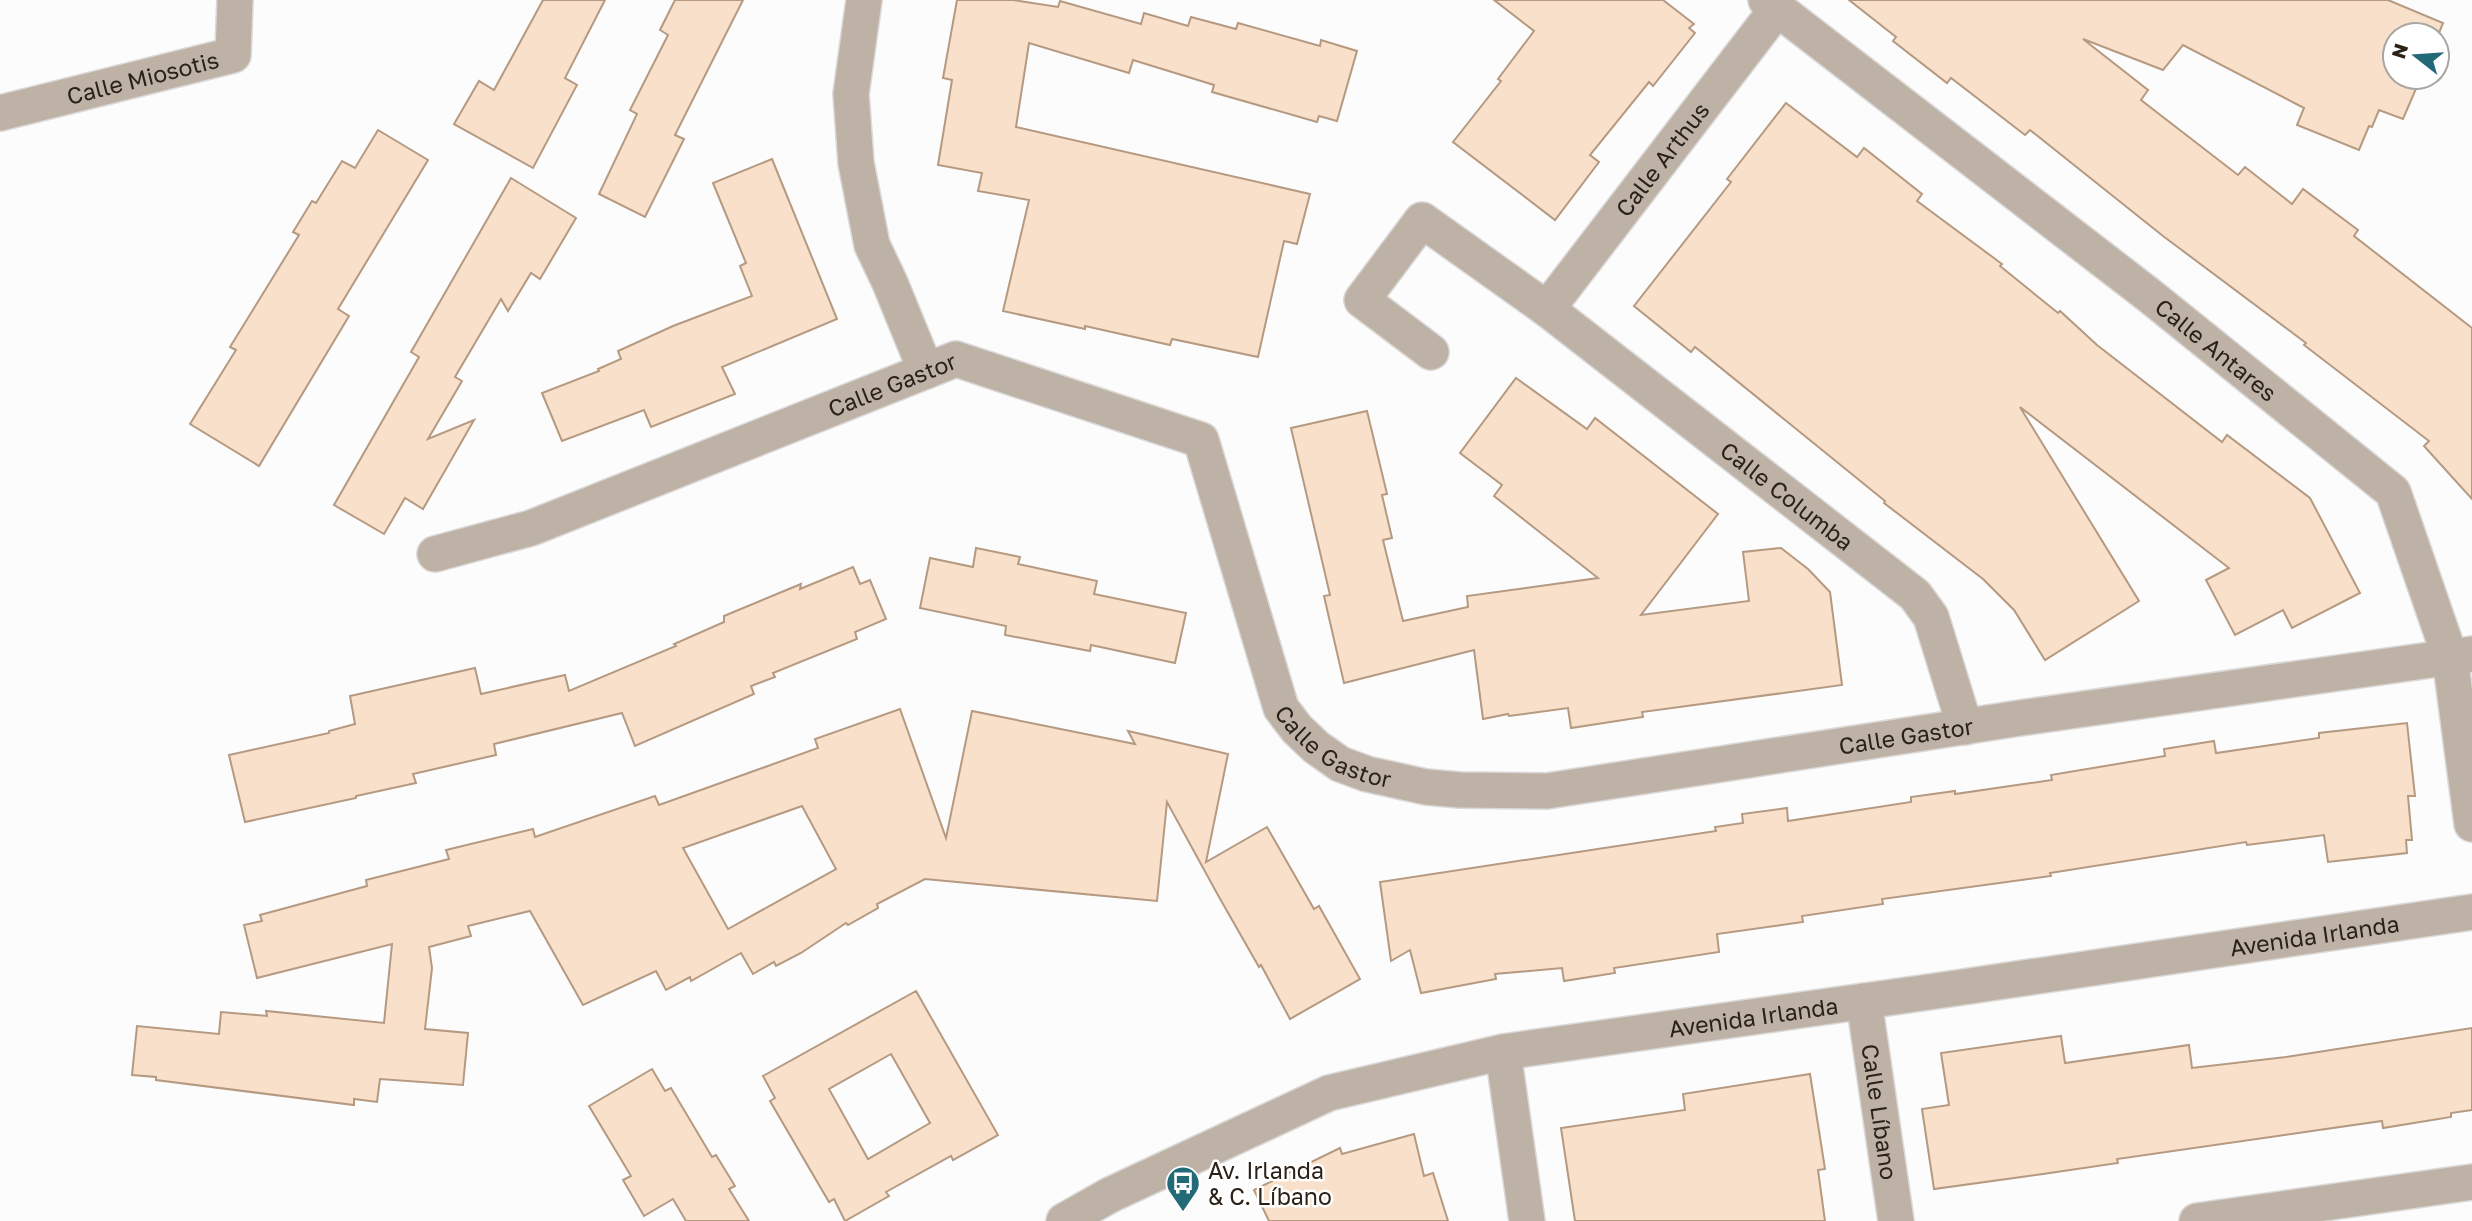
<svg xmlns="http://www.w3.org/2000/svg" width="2472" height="1221" font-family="'Golos Text',sans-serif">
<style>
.building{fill:#f9e0ca;stroke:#b59981;stroke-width:2;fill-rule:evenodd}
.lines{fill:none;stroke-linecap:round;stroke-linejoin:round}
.street-casing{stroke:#dbd9d7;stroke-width:38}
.street{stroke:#beb2a7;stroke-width:35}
.labels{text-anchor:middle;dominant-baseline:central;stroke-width:5;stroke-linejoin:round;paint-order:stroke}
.street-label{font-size:23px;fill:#2b2117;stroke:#fff}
.poi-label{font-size:23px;fill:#2b2117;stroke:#fff;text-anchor:start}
</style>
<rect width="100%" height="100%" fill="#fcfcfc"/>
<!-- building -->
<g class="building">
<polygon points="543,0 605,0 565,78 577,85 533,168 454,124 479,81 494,90"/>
<polygon points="675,0 743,0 675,135 684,139 645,217 599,194 637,114 630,110 668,35 660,30"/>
<polygon points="957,0 1013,0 1058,7 1060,1 1141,24 1144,13 1188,26 1191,17 1236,29 1238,23 1320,46 1321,40 1357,51 1337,121 1319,116 1317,122 1212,92 1214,85 1133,60 1129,73 1029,43 1016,127 1310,194 1297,244 1284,241 1258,357 1172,339 1170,345 1085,326 1085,329 1003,311 1029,200 978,191 982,173 938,165 952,80 943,78"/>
<polygon points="1494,0 1663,0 1694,24 1689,28 1695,33 1653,86 1649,82 1590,155 1599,162 1555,220 1453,142 1501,81 1498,79 1534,31"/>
<polygon points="1849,0 2388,0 2443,23 2437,38 2437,35 2395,35 2395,77 2421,77 2403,119 2379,110 2372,127 2369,126 2359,150 2297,125 2304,108 2183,45 2163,70 2083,39 2148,90 2141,100 2238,175 2245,167 2292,204 2303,189 2358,230 2354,236 2472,328 2472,499 2424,446 2429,441 2304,345 2306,343 2163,236 2030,130 2025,135 1951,78 1947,83 1893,41 1896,37"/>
<polygon points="1786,103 1857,157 1864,148 1922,194 1917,201 2002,264 2000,266 2058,313 2060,311 2097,345 2222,442 2227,435 2310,498 2360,593 2292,628 2283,610 2235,635 2206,580 2229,568 2020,407 2139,601 2045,660 2014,610 1983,579 1884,503 1885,501 1695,347 1691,352 1634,306 1731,182 1727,179"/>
<polygon points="378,130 428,160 338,309 349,316 259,466 190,424 236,350 230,347 299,235 293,232 312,201 316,203 342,161 355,168"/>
<polygon points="772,159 837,319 722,367 735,394 651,427 644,410 562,441 542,393 599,371 598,369 621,359 618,351 673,326 752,296 740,266 746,263 713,183"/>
<polygon points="511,178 576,218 540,279 531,273 508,311 501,299 455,377 462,381 428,439 474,420 423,509 405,498 384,534 334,505 419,357 411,352"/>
<polygon points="1516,378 1587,429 1595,418 1718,514 1641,615 1749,601 1743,552 1781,548 1808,569 1830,592 1842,685 1642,712 1643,717 1571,728 1568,708 1509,716 1508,714 1483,719 1474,650 1344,683 1324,596 1330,595 1291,428 1367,411 1387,494 1382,495 1392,538 1383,540 1403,621 1468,607 1467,596 1598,578 1494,496 1502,485 1460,453"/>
<polygon points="976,548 1020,557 1018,564 1097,581 1094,594 1186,613 1175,663 1091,645 1090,651 1005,635 1006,626 920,608 930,558 973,567"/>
<polygon points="853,567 860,584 870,580 886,619 855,632 857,639 773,673 775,677 751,686 754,694 635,746 622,713 494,744 496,755 413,774 416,783 356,796 356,798 245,822 229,755 329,733 329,731 355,724 350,696 475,668 481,694 565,675 569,691 676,646 674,644 724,622 724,616 801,584 800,589"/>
<path d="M900,709L946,838L972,711L1135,744L1128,731L1228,754L1206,862L1267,827L1314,909L1319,906L1360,979L1290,1019L1261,965L1259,967L1219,897L1167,802L1157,901L925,879L877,904L878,908L848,925L846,923L801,953L776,966L774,962L753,974L741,953L691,981L690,977L666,990L656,971L583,1005L530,911L468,926L471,936L429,947L432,968L425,1029L468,1033L463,1085L380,1079L377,1102L354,1099V1105L156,1080V1077L132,1075L137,1026L219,1034L221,1012L267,1016L266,1011L384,1023L392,944L257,978L244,925L262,921L260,915L367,886L366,880L449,859L446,850L533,829L535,837L655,796L659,805L818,748L815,739ZM802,806L836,869L728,929L683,848Z"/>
<polygon points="2407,723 2415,796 2408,796 2412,840 2406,840 2407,853 2328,862 2324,835 2247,845 2246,842 2050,873 2051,876 1882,899 1883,904 1802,916 1803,922 1717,934 1719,952 1614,968 1615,973 1564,981 1562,968 1495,974 1496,979 1421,993 1410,950 1391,961 1380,882 1716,831 1715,827 1743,823 1742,814 1787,808 1788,821 1911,802 1911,797 1955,791 1955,794 2052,780 2051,775 2165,756 2164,749 2214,741 2216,753 2319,738 2319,733"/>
<path d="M916,991L998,1135L953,1160L951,1156L886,1192L889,1196L845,1221L834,1199L829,1202L770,1101L775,1098L763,1076ZM891,1054L930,1123L868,1159L829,1089Z"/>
<polygon points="2472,1028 2472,1110 2451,1113 2451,1117 2383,1128 2382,1121 2117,1159 2118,1163 2043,1174 1934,1189 1922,1109 1949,1105 1941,1053 2061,1036 2065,1063 2189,1045 2192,1068 2286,1057"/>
<polygon points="652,1069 665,1091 671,1088 712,1157 716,1155 735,1186 729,1189 749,1221 686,1221 673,1199 644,1216 623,1180 631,1176 589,1106"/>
<polygon points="1810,1074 1825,1169 1818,1170 1825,1221 1575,1221 1561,1128 1685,1110 1683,1094"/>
<polygon points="1414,1134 1424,1176 1433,1173 1448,1221 1269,1221 1254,1190 1340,1148 1342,1154"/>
</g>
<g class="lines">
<!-- street casing -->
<g class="street-casing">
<g id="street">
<polyline points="864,0 851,94 856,163 872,245 890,283 926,371"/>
<path id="s1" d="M1766,0L2150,296L2393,492L2450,657L2472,824"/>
<path id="s2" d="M0,113L233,55L235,0"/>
<path id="s3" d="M1547,309L1777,9"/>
<path id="s4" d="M1431,352L1362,300L1422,220L1547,309L1915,595L1931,617L1965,727"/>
<path id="s5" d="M435,554L531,528L956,359L1201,440L1281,708L1297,729L1316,747L1340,764L1367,774L1426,787L1460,790L1547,791L2020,718L2472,654"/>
<path id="s6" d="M1864,1001L1896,1221"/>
<polyline points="1503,1052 1527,1221"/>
<path id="s7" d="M1064,1221L1110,1195L1329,1093L1503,1052L1936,991L2472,912"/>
<polyline points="2197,1221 2472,1182"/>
</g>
</g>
<!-- street -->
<use href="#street" class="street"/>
</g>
<!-- icons -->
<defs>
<g id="bus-pin" transform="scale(1.75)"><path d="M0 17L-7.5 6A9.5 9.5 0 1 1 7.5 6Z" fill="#236a78" stroke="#fff"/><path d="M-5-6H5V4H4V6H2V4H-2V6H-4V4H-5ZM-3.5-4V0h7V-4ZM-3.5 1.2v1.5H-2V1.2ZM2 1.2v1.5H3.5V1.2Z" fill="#fff"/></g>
</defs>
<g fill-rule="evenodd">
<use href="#bus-pin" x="1183" y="1183"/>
</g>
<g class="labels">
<!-- street labels -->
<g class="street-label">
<text stroke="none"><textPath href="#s2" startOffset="147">Calle Miosotis</textPath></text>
<text stroke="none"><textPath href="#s3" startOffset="189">Calle Arthus</textPath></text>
<text stroke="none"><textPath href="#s1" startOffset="570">Calle Antares</textPath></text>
<text stroke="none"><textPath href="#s5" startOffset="488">Calle Gastor</textPath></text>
<text stroke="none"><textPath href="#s4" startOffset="644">Calle Columba</textPath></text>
<text stroke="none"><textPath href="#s5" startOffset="1750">Calle Gastor</textPath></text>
<text stroke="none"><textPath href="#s5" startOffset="1162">Calle Gastor</textPath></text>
<text stroke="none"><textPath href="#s7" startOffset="1293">Avenida Irlanda</textPath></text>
<text stroke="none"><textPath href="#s7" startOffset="726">Avenida Irlanda</textPath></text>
<text stroke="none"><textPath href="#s6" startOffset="112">Calle Líbano</textPath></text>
</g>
<!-- poi labels -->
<g class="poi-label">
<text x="1208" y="1170">Av. Irlanda<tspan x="1208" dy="26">&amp; C. Líbano</tspan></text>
</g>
</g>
<!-- north arrow -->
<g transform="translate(2416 56) rotate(287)"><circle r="33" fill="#ffffff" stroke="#aaa6a2" stroke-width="2"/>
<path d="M0-5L12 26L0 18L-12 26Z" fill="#236a78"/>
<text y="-10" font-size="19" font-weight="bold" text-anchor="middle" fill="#2b2117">N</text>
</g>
</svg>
